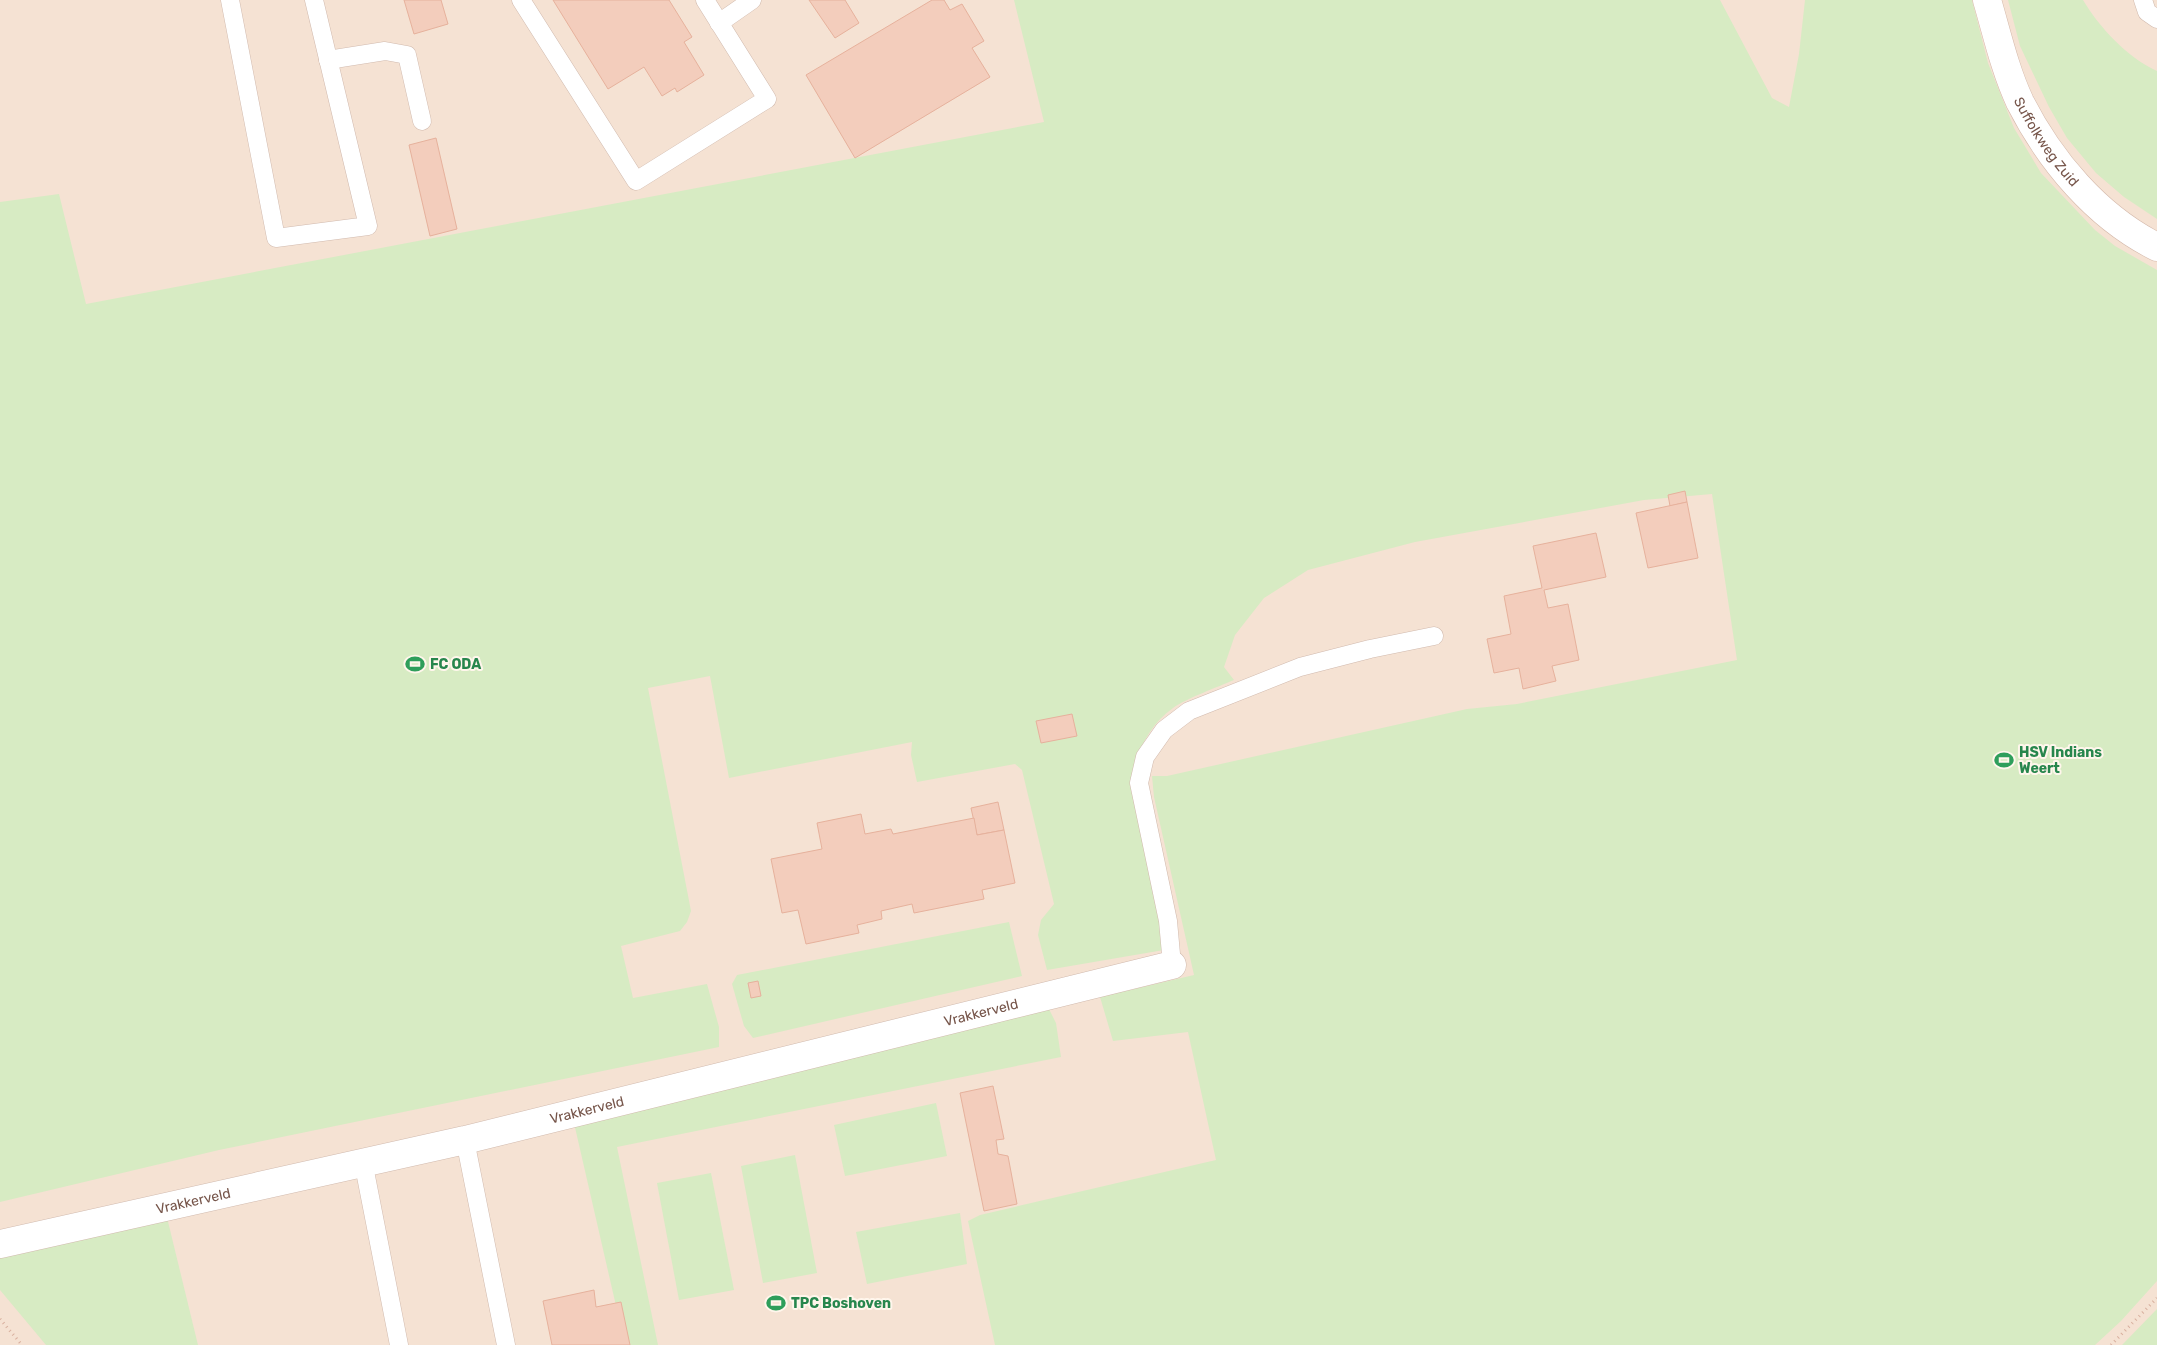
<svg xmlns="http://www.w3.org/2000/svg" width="2157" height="1345" font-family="Rubik,sans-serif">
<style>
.residential{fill:#f5e2d3}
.green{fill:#d7ebc3}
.building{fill:#f3cdbc;stroke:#e6b19c}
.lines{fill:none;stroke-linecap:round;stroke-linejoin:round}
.lane-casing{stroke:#d1baae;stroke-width:19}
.street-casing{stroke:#d1baae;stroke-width:29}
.secondary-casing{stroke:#d4b9ab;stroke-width:29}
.path{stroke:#d8b09f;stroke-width:3;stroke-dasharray:1 4;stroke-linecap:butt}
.lane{stroke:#fff;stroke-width:18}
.street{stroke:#fff;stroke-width:28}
.secondary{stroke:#fff;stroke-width:28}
.labels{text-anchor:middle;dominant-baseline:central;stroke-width:4;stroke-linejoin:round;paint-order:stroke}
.street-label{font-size:14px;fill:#76554a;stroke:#fff6ec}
.leisure-label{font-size:14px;font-weight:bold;fill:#27864d;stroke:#fff6ec;text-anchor:start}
</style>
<rect width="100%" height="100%" fill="#fdf1e5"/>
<!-- residential -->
<rect class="residential" x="0" y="0" width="2157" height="1345"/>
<!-- green -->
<g class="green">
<path d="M1014,0H1720L1772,98L1789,107L1799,54L1805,0H1972L1988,63L2014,128L2041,173L2095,230L2115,246L2157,270V1281L2121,1321L2095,1345H995L968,1221L980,1215L1216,1160L1188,1032L1113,1041L1100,997L1194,975L1154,797L1152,776H1167L1467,709L1517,704L1737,660L1712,494L1644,500L1415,542L1308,570L1264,598L1235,635L1224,667L1234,680C1218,687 1187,698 1173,708C1150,724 1135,753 1132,781L1163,930L1164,950L1047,970L1038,935L1041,920L1054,904L1022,770L1015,764L917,782L911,755L912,742L729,778L710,676L648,688L691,911L687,922L680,931L621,946L633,998L707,984L719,1027V1047L219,1150L0,1202V202L59,194L86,304L1044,122Z"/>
<path d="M2008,0H2083C2099,27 2128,58 2157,71V219L2124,197L2096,173L2067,138L2049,107L2020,46Z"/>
<polygon points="1009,922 1022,976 753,1038 744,1026 732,984 737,975"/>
<polygon points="1048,1007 1056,1023 1061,1057 617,1147 658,1345 625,1345 571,1110"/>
<polygon points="936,1103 947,1156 845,1176 834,1125"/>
<polygon points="795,1155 817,1273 763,1283 741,1166"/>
<polygon points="711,1173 734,1290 679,1300 657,1183"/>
<polygon points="163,1201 198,1345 46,1345 0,1290 0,1241"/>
<polygon points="960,1213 967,1264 867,1284 856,1232"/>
<polygon points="2157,1309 2157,1345 2122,1345"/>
</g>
<!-- building -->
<g class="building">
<polygon points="404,0 441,0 448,24 414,34"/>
<polygon points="553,0 669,0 692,37 684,42 704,75 677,92 675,88 662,96 644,67 608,89"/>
<polygon points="809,0 845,0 859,23 835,38"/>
<polygon points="932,0 944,0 950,10 962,4 984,41 972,48 990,77 855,158 806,75"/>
<polygon points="436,138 457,229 430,236 409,145"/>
<polygon points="1685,491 1687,502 1670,506 1668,495"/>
<polygon points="1687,502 1698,558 1648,568 1636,513"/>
<polygon points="1596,533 1606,577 1544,590 1548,608 1568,604 1579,660 1552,666 1556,681 1523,689 1519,668 1494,673 1487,639 1511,634 1504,596 1542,588 1533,546"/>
<polygon points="1072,714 1077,736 1041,743 1036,721"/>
<polygon points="998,802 1004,830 977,835 971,808"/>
<polygon points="861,814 865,834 891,829 893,834 974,818 977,835 1004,830 1015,883 982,890 984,899 914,913 912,904 881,911 882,919 857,925 859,933 806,944 798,910 782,913 771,859 822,849 817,823"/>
<polygon points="758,981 761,996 751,998 748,983"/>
<polygon points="993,1086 1004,1139 996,1140 998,1154 1008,1156 1017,1204 984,1211 960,1093"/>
<polygon points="594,1290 596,1307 621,1302 630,1345 552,1345 543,1301"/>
</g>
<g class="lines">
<!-- lane casing -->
<g class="lane-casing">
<g id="lane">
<polyline points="230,0 276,238 368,226 314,0"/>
<polyline points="521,0 636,181 767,99 705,0"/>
<polyline points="2143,0 2147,12 2157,19"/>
<polyline points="719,23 752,0"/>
<polyline points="328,60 385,51 407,55 422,121"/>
<polyline points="1172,965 1168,921 1139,783 1145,757 1164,730 1189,711 1300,667 1370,649 1434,636"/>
<polyline points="465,1140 506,1345"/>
<polyline points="363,1161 399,1345"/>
</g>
</g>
<!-- street casing -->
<g class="street-casing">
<g id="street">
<path id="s1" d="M0,1244L465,1140L1172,965"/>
</g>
</g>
<!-- secondary casing -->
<g class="secondary-casing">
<g id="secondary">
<path id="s2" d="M1987,0C1997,34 2005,70 2020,102C2050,161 2097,217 2157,247"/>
</g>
</g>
<!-- path -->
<g class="path">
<polyline points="0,1319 22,1345"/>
<polyline points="2111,1345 2157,1298"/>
</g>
<!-- lane -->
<use href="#lane" class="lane"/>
<!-- street -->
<use href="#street" class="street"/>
<!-- secondary -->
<use href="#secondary" class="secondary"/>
</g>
<!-- icons -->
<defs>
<g id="stadium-bare" transform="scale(1.5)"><path d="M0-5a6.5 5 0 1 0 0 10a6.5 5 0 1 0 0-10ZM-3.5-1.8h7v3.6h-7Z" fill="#2e9e5b" stroke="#fff6ec" stroke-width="2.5" paint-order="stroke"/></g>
</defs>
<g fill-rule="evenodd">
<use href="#stadium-bare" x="415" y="664"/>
<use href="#stadium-bare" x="2004" y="760"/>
<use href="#stadium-bare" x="776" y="1303"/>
</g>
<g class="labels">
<!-- street labels -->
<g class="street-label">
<text stroke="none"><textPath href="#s2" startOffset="155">Suffolkweg Zuid</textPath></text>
<text stroke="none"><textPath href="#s1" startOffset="1008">Vrakkerveld</textPath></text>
<text stroke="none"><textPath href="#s1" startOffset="602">Vrakkerveld</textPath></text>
<text stroke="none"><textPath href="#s1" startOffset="198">Vrakkerveld</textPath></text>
</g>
<!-- leisure labels -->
<g class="leisure-label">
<text x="430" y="664">FC ODA</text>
<text x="2019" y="752">HSV Indians<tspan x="2019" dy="16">Weert</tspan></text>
<text x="791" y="1303">TPC Boshoven</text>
</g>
</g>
</svg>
